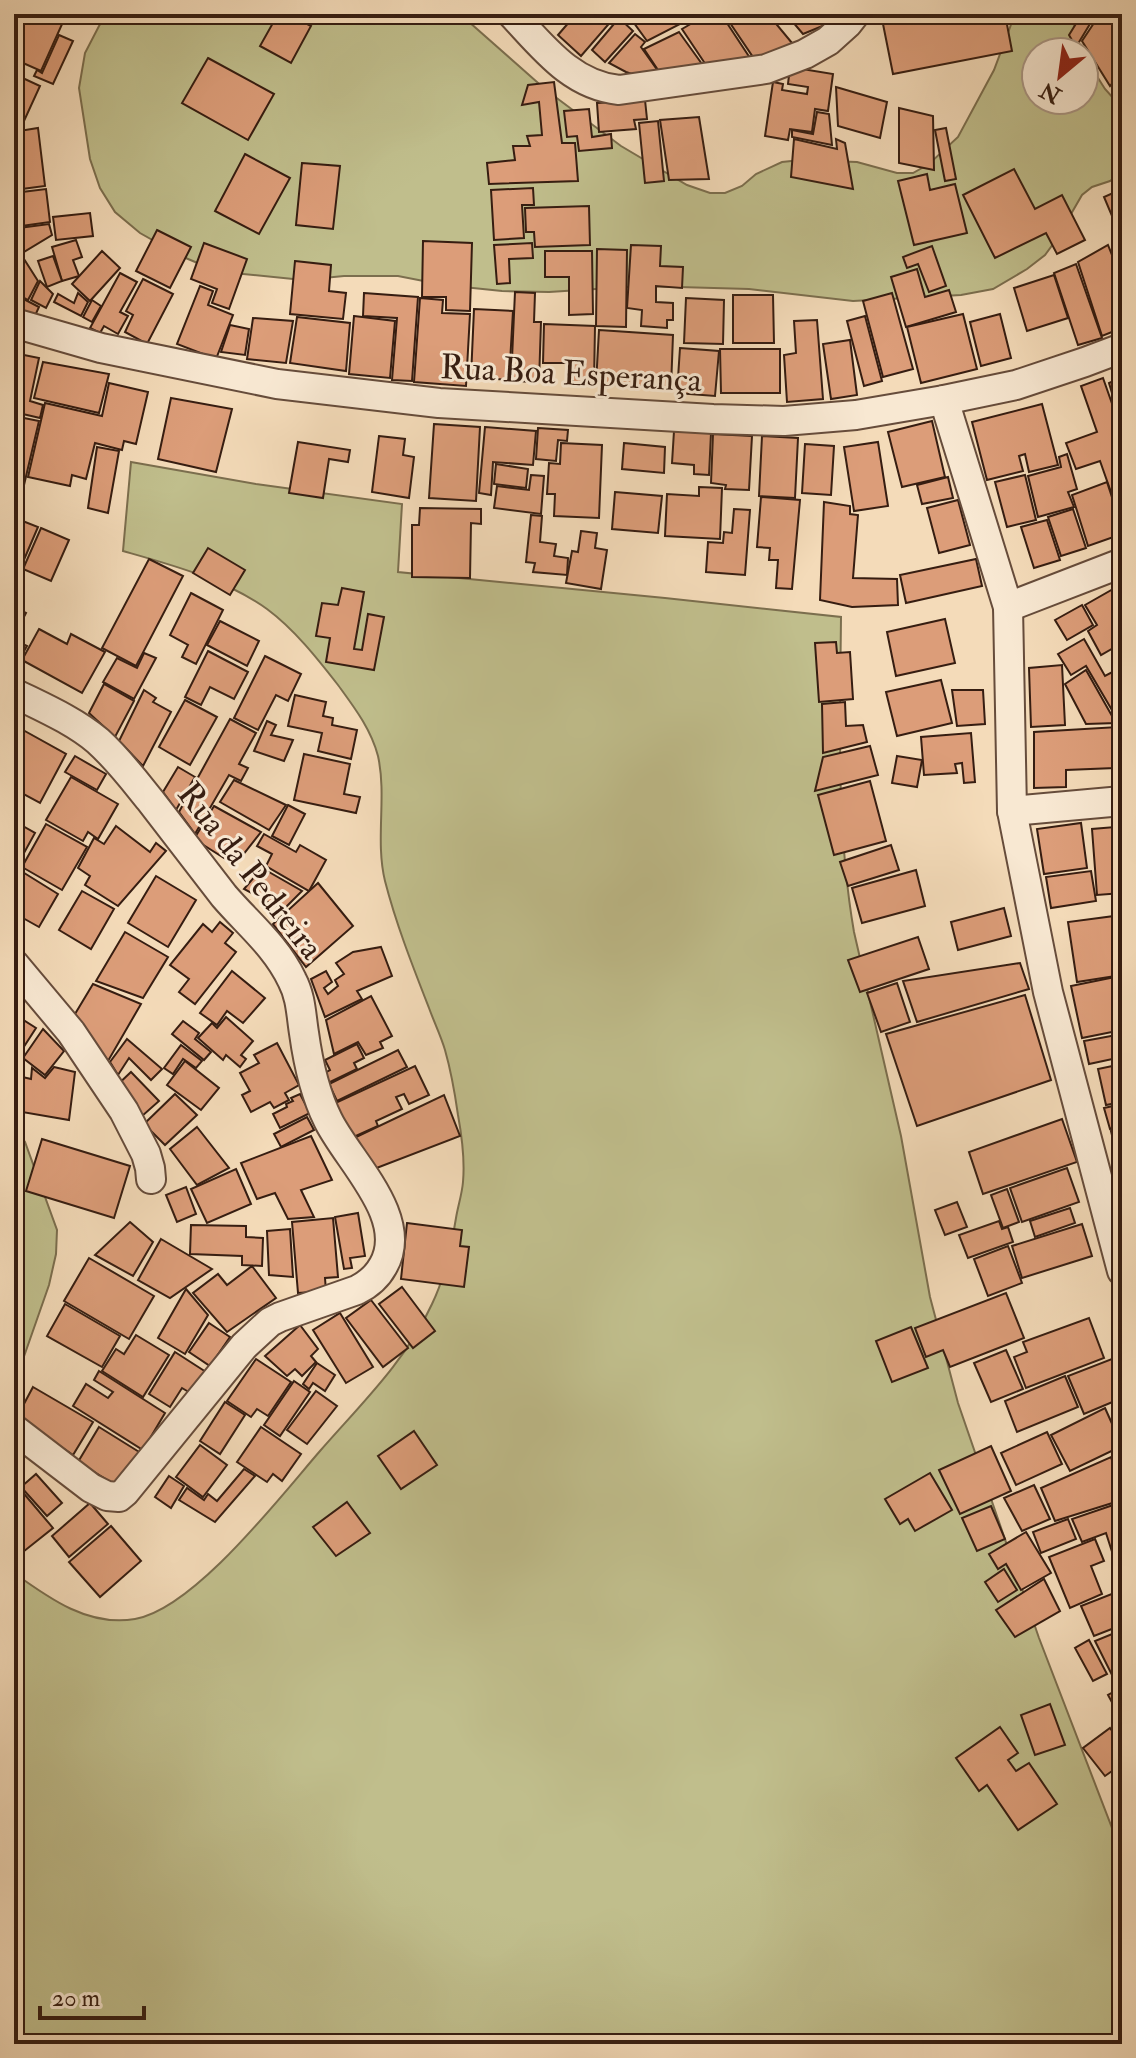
<svg xmlns="http://www.w3.org/2000/svg" width="1136" height="2058" font-family="'IM FELL Double Pica',serif">
<style>
.green{fill:#c0be8c;stroke:#7b6e4e;stroke-width:2}
.building{fill:#dc9d79;stroke:#361d11;stroke-width:2}
.lines{fill:none;stroke-linecap:round;stroke-linejoin:round}
.street-casing{stroke:#664c3b;stroke-width:32}
.street{stroke:#f8e8d2;stroke-width:28}
.labels{text-anchor:middle;dominant-baseline:central;stroke-width:6;stroke-linejoin:round;paint-order:stroke}
.street-label{font-size:34px;fill:#361d11;stroke:#f8e8d2}
</style>
<rect width="100%" height="100%" fill="#f4dbb9"/>
<filter id="stains"><feTurbulence type="fractalNoise" baseFrequency=".0025" numOctaves="4"/><feColorMatrix values="0 0 0 0 .2 0 0 0 0 .09 0 0 0 0 .02 0 0 0 .5 -.17"/></filter>
<radialGradient id="worn" r=".72"><stop offset=".6" stop-color="#630" stop-opacity="0"/><stop offset="1" stop-color="#630" stop-opacity=".3"/></radialGradient>
<!-- green -->
<g class="green">
<polygon points="107,14 460,14 546,90 621,146 687,185 710,193 725,193 742,186 756,174 782,162 801,160 857,162 897,173 913,173 929,164 958,137 994,70 1015,14 1074,14 1075,37 1082,52 1036,52 1036,100 1084,100 1084,56 1105,89 1122,108 1122,172 1110,181 1092,187 1082,195 1056,240 1045,255 1027,269 993,289 961,295 853,301 749,289 643,286 549,292 502,291 444,285 398,276 344,276 303,280 233,273 207,267 181,256 140,233 115,212 100,188 90,159 79,88 85,53 99,26"/>
<path d="M131,462L256,484L402,504L398,572L665,598L841,617C840,722 836,828 854,932L901,1136L930,1297L958,1403L1039,1638L1122,1854V2044H14V1573C50,1599 89,1627 135,1619C194,1609 280,1497 320,1451C360,1405 406,1361 432,1304C445,1277 451,1248 456,1218C458,1206 462,1194 463,1182C465,1160 462,1137 458,1115C455,1094 451,1071 445,1050C441,1036 434,1022 429,1008C413,967 396,924 385,881C375,840 387,797 378,756C371,729 354,707 338,685C317,658 294,629 267,609C225,579 172,565 123,551Z"/>
<polygon points="14,1126 25,1142 57,1230 56,1254 49,1285 14,1385"/>
</g>
<!-- building -->
<g class="building">
<polygon points="28,14 38,17 39,14 46,14 63,22 41,71 14,59 14,47"/>
<polygon points="278,14 288,14 311,26 291,63 260,46"/>
<polygon points="576,14 609,14 614,18 581,56 558,35"/>
<polygon points="633,14 681,14 686,21 647,41 629,16"/>
<polygon points="708,14 721,14 750,58 706,65 682,29"/>
<polygon points="724,14 768,14 797,49 755,60"/>
<polygon points="786,14 825,14 825,25 803,34"/>
<polygon points="881,14 1005,14 1012,51 893,74"/>
<polygon points="1057,14 1080,14 1073,24"/>
<polygon points="1082,14 1096,14 1076,47 1069,35"/>
<polygon points="1100,14 1122,14 1122,71 1110,86 1082,41"/>
<polygon points="619,18 633,31 605,62 592,50"/>
<polygon points="679,32 702,64 660,73 644,49"/>
<polygon points="635,34 645,42 641,47 658,71 638,76 626,72 609,63"/>
<polygon points="59,35 73,41 53,84 34,76 37,70 42,73"/>
<polygon points="208,58 274,94 248,140 182,103"/>
<polygon points="790,67 833,74 828,111 815,109 812,132 790,129 788,140 765,136 773,82 783,84 782,90 807,94 808,87 788,84"/>
<polygon points="14,74 40,86 24,121 14,117"/>
<polygon points="554,82 562,143 575,143 578,181 489,184 487,163 515,160 513,146 530,146 527,136 542,135 539,102 522,105 528,85"/>
<polygon points="836,87 887,102 880,138 838,126"/>
<polygon points="645,100 647,119 634,120 636,129 599,132 597,103"/>
<polygon points="899,108 933,116 934,170 899,163"/>
<polygon points="589,109 592,137 611,134 612,148 579,151 577,136 567,137 564,111"/>
<polygon points="817,112 829,114 832,145 792,137 792,130 813,134"/>
<polygon points="699,117 709,179 669,180 660,120"/>
<polygon points="658,121 664,181 645,183 639,123"/>
<polygon points="38,128 45,186 14,190 14,149 22,148 19,131"/>
<polygon points="946,128 956,179 945,181 935,130"/>
<polygon points="794,139 837,149 836,139 845,143 853,189 791,177"/>
<polygon points="245,154 290,178 259,234 215,211"/>
<polygon points="302,163 340,166 333,229 296,225"/>
<polygon points="1014,169 1035,209 1062,195 1085,240 1057,254 1046,233 995,258 963,195"/>
<polygon points="927,174 930,190 955,184 967,233 914,245 898,181"/>
<polygon points="533,188 534,205 522,205 524,238 494,240 491,190"/>
<polygon points="46,189 50,222 15,227 14,231 14,193"/>
<polygon points="1122,189 1122,234 1120,235 1104,197"/>
<polygon points="589,206 590,245 535,247 534,232 526,232 525,208"/>
<polygon points="90,213 93,236 56,240 53,217"/>
<polygon points="49,224 52,235 14,258 14,233 19,231 19,228"/>
<polygon points="157,230 191,247 170,288 136,271"/>
<polygon points="76,240 82,257 73,260 79,276 62,281 52,247"/>
<polygon points="423,241 472,243 470,311 446,310 446,297 422,297"/>
<polygon points="204,243 247,259 229,309 212,303 217,289 191,279"/>
<polygon points="532,243 533,258 509,259 510,283 497,284 494,245"/>
<polygon points="631,245 661,246 660,266 683,267 682,288 656,286 656,302 673,303 673,320 667,320 667,328 641,326 642,310 627,308"/>
<polygon points="1108,245 1122,280 1122,328 1102,336 1078,262"/>
<polygon points="932,246 946,286 929,292 918,264 907,268 903,257"/>
<polygon points="597,249 627,250 626,327 596,326"/>
<polygon points="102,251 120,268 90,301 72,284"/>
<polygon points="545,251 592,251 593,314 569,315 569,277 545,277"/>
<polygon points="53,256 62,281 47,287 38,261"/>
<polygon points="24,259 38,281 28,300 14,292 14,264 16,261 22,264"/>
<polygon points="295,261 331,265 329,291 346,293 343,319 290,314"/>
<polygon points="1076,264 1102,338 1078,345 1054,273"/>
<polygon points="917,269 925,297 949,290 956,312 906,327 891,277"/>
<polygon points="120,273 137,282 120,312 128,316 118,334 104,326 100,333 90,328"/>
<polygon points="1054,275 1068,318 1027,331 1014,288"/>
<polygon points="143,279 173,294 147,344 125,332 133,315 126,311"/>
<polygon points="40,281 53,294 46,308 31,300"/>
<polygon points="200,286 213,291 208,305 233,315 216,359 177,344"/>
<polygon points="515,292 535,293 534,322 541,322 539,382 511,381"/>
<polygon points="78,293 88,302 81,316 54,302 58,294 74,303"/>
<polygon points="364,293 418,297 412,381 392,380 397,318 363,316"/>
<polygon points="892,293 913,369 883,377 863,301"/>
<polygon points="14,294 39,307 34,318 14,308"/>
<polygon points="733,295 773,295 774,343 733,343"/>
<polygon points="420,298 443,300 442,313 470,314 466,386 414,382"/>
<polygon points="686,298 724,300 723,344 684,343"/>
<polygon points="92,300 101,306 92,322 83,317"/>
<polygon points="474,309 513,311 509,380 471,377"/>
<polygon points="963,314 977,369 921,383 907,327"/>
<polygon points="1000,314 1011,358 981,366 970,322"/>
<polygon points="354,316 395,321 390,378 349,374"/>
<polygon points="865,316 882,381 864,386 847,321"/>
<polygon points="297,317 350,323 346,371 290,363"/>
<polygon points="253,318 293,321 286,363 247,359"/>
<polygon points="817,320 823,399 787,402 784,355 796,353 794,321"/>
<polygon points="544,324 595,326 594,382 573,382 573,363 543,363"/>
<polygon points="230,325 249,329 245,355 221,352"/>
<polygon points="599,330 673,335 671,388 596,384"/>
<polygon points="850,340 857,395 831,399 823,344"/>
<polygon points="680,348 719,351 715,396 677,393"/>
<polygon points="720,349 780,349 780,393 721,393"/>
<polygon points="14,353 39,358 30,401 43,405 40,418 14,412"/>
<polygon points="43,362 109,374 99,413 34,398"/>
<polygon points="1122,377 1122,411 1118,413 1109,383"/>
<polygon points="1103,378 1122,432 1122,514 1119,515 1100,461 1076,469 1066,443 1097,432 1081,386"/>
<polygon points="109,383 148,392 136,444 124,441 122,450 95,443 86,479 72,475 70,486 28,477 45,403 102,416"/>
<polygon points="171,398 232,409 216,472 158,459"/>
<polygon points="1042,404 1058,465 1029,472 1025,454 1019,456 1023,471 987,480 972,422"/>
<polygon points="14,416 39,421 20,502 14,501"/>
<polygon points="932,421 945,477 902,487 888,432"/>
<polygon points="434,424 480,427 476,501 429,498"/>
<polygon points="485,427 536,431 533,465 493,462 491,495 479,493"/>
<polygon points="538,428 568,430 567,441 558,440 556,461 536,459"/>
<polygon points="674,431 711,433 709,475 694,474 694,465 672,463"/>
<polygon points="713,434 752,436 749,490 725,489 726,485 711,483"/>
<polygon points="379,436 405,439 403,455 414,457 409,498 372,492"/>
<polygon points="762,436 798,438 795,498 759,496"/>
<polygon points="298,442 350,450 348,462 329,459 323,498 289,493"/>
<polygon points="878,442 888,506 854,511 844,447"/>
<polygon points="561,443 602,445 599,518 554,516 555,494 547,494 549,463 560,464"/>
<polygon points="624,443 665,447 664,473 622,469"/>
<polygon points="805,444 834,446 831,495 802,493"/>
<polygon points="97,447 119,451 108,513 88,508"/>
<polygon points="1067,454 1077,489 1068,492 1074,507 1038,517 1028,476 1061,467 1059,457"/>
<polygon points="496,464 528,469 526,488 494,484"/>
<polygon points="531,475 544,476 541,514 494,508 497,486 529,490"/>
<polygon points="1025,475 1036,520 1007,527 995,482"/>
<polygon points="948,477 953,498 922,504 917,485"/>
<polygon points="1107,482 1122,528 1122,534 1088,546 1072,495"/>
<polygon points="699,487 722,488 720,539 665,536 667,494 699,496"/>
<polygon points="615,492 662,496 658,533 612,529"/>
<polygon points="761,497 800,500 792,589 776,588 778,560 769,560 770,548 757,547"/>
<polygon points="958,500 970,545 939,553 927,508"/>
<polygon points="824,502 850,506 850,514 858,515 853,578 897,579 898,605 852,607 820,600"/>
<polygon points="420,508 481,509 481,524 471,523 470,578 412,577 412,525 419,525"/>
<polygon points="734,509 750,510 745,575 706,572 708,542 723,543 724,532 732,533"/>
<polygon points="1073,509 1086,548 1061,556 1048,517"/>
<polygon points="531,515 542,516 540,542 556,544 554,556 568,558 567,575 533,572 535,563 526,562"/>
<polygon points="15,518 38,527 14,583 14,520"/>
<polygon points="1047,520 1060,560 1034,568 1021,527"/>
<polygon points="41,528 69,540 51,581 23,569"/>
<polygon points="581,531 597,533 595,548 607,550 601,589 566,583 572,551 578,552"/>
<polygon points="208,548 245,570 230,595 193,573"/>
<polygon points="149,559 183,576 136,666 102,648"/>
<polygon points="976,559 982,586 906,603 900,575"/>
<polygon points="1122,584 1122,643 1101,655 1088,631 1097,625 1085,605"/>
<polygon points="342,588 364,592 354,649 362,650 368,614 384,617 374,670 326,662 330,638 316,636 322,603 338,605"/>
<polygon points="191,593 223,610 196,664 182,657 188,645 170,635"/>
<polygon points="1082,605 1093,625 1067,640 1055,620"/>
<polygon points="14,607 26,613 14,636"/>
<polygon points="945,619 955,663 896,676 887,632"/>
<polygon points="220,621 259,641 247,666 207,645"/>
<polygon points="39,629 67,644 71,634 105,652 82,693 22,660"/>
<polygon points="1084,639 1105,676 1122,667 1122,722 1119,722 1086,666 1071,675 1058,654"/>
<polygon points="14,640 27,646 14,669"/>
<polygon points="836,642 837,653 850,652 853,699 819,702 815,643"/>
<polygon points="208,651 248,672 234,699 210,687 201,705 185,697"/>
<polygon points="144,653 156,658 134,699 103,682 117,658 137,668"/>
<polygon points="265,656 301,674 288,701 276,695 258,730 234,718"/>
<polygon points="1062,665 1065,725 1031,727 1029,668"/>
<polygon points="1086,670 1116,723 1086,724 1065,684"/>
<polygon points="941,680 952,723 897,736 886,692"/>
<polygon points="104,684 134,701 115,737 89,713"/>
<polygon points="144,690 156,698 153,702 171,712 143,766 119,741"/>
<polygon points="952,690 983,690 985,724 957,726"/>
<polygon points="295,695 326,702 323,716 333,718 332,725 357,730 351,759 318,751 322,733 288,726"/>
<polygon points="185,700 217,717 190,765 159,747"/>
<polygon points="845,702 846,726 863,725 867,742 823,753 822,704"/>
<polygon points="230,719 256,733 239,764 248,768 241,781 229,775 195,834 179,812"/>
<polygon points="267,721 276,725 271,735 293,740 284,761 254,751"/>
<polygon points="14,725 66,754 40,803 14,789"/>
<polygon points="1118,727 1115,768 1066,770 1066,787 1034,788 1034,732"/>
<polygon points="971,733 975,782 964,783 962,763 955,764 957,773 924,775 921,737"/>
<polygon points="870,746 878,775 815,791 823,757"/>
<polygon points="304,754 350,764 344,794 360,797 356,813 294,800"/>
<polygon points="75,756 106,774 97,790 65,772"/>
<polygon points="897,756 922,760 917,787 892,783"/>
<polygon points="178,767 195,777 176,810 163,792"/>
<polygon points="71,777 118,804 98,839 88,832 83,841 46,820"/>
<polygon points="234,780 286,805 269,830 220,802"/>
<polygon points="870,781 886,841 834,855 818,795"/>
<polygon points="288,805 305,814 289,845 272,836"/>
<polygon points="214,806 261,832 235,865 194,839"/>
<polygon points="14,821 35,833 18,864 14,862"/>
<polygon points="1081,823 1087,868 1044,874 1037,829"/>
<polygon points="46,824 87,847 62,890 22,867"/>
<polygon points="116,826 150,852 156,843 166,851 118,906 85,885 90,876 78,868 94,838 104,844"/>
<polygon points="1115,827 1116,839 1122,839 1122,893 1097,895 1092,829"/>
<polygon points="264,834 296,852 300,845 326,860 309,891 266,866 272,854 257,846"/>
<polygon points="891,845 899,870 848,886 840,862"/>
<polygon points="262,868 302,891 283,910 244,889"/>
<polygon points="916,870 925,906 862,923 852,888"/>
<polygon points="21,871 58,894 39,927 14,913 14,883"/>
<polygon points="1091,871 1096,901 1051,908 1046,877"/>
<polygon points="156,876 196,900 168,947 128,923"/>
<polygon points="318,883 353,926 306,967 273,924"/>
<polygon points="82,891 114,909 91,949 59,930"/>
<polygon points="1004,908 1011,936 958,950 951,922"/>
<polygon points="1122,915 1122,975 1077,982 1068,922"/>
<polygon points="220,922 233,933 225,943 236,952 195,1004 179,992 189,979 170,965 203,924 212,932"/>
<polygon points="125,932 168,957 143,998 96,981"/>
<polygon points="918,937 929,969 860,992 848,960"/>
<polygon points="381,947 392,976 357,991 362,999 325,1017 311,979 326,971 332,982 324,988 328,994 338,986 335,980 344,974 336,963 353,952"/>
<polygon points="1020,963 1029,989 917,1022 903,981"/>
<polygon points="232,971 265,998 243,1023 227,1011 217,1025 200,1013"/>
<polygon points="1120,976 1122,984 1122,1030 1082,1038 1071,986"/>
<polygon points="897,983 910,1022 881,1032 867,993"/>
<polygon points="93,984 141,1004 108,1061 75,1014"/>
<polygon points="1025,995 1051,1080 917,1126 886,1034"/>
<polygon points="371,996 392,1036 380,1042 383,1048 366,1055 358,1042 334,1054 326,1020"/>
<polygon points="14,1014 36,1028 16,1059 14,1058"/>
<polygon points="226,1017 253,1041 241,1055 246,1059 240,1067 226,1055 223,1060 198,1038 212,1023 217,1028"/>
<polygon points="183,1021 199,1033 195,1039 211,1052 204,1060 172,1034"/>
<polygon points="43,1029 64,1051 45,1075 23,1058"/>
<polygon points="1122,1034 1122,1057 1089,1064 1084,1041"/>
<polygon points="127,1039 162,1069 151,1080 129,1058 118,1075 110,1062"/>
<polygon points="277,1043 299,1085 285,1093 289,1100 274,1108 270,1102 251,1112 242,1095 250,1091 240,1073 259,1063 254,1055"/>
<polygon points="357,1044 364,1058 354,1063 357,1069 326,1084 321,1075 330,1070 325,1060"/>
<polygon points="181,1045 202,1061 196,1068 183,1059 173,1074 164,1068"/>
<polygon points="398,1050 407,1067 337,1101 329,1084"/>
<polygon points="185,1061 219,1088 201,1110 167,1085"/>
<polygon points="1122,1064 1122,1102 1106,1105 1098,1069"/>
<polygon points="415,1066 429,1095 409,1104 404,1094 396,1097 402,1109 376,1121 378,1126 347,1140 331,1105"/>
<polygon points="54,1067 75,1072 69,1120 22,1112 23,1096 14,1095 14,1075 31,1079 32,1068 45,1078"/>
<polygon points="131,1072 159,1101 141,1117 113,1089"/>
<polygon points="175,1094 197,1115 165,1145 144,1124"/>
<polygon points="300,1094 310,1113 280,1128 273,1114 287,1107 286,1104 293,1101 291,1098"/>
<polygon points="444,1095 460,1136 374,1169 354,1138"/>
<polygon points="1122,1104 1122,1126 1110,1129 1104,1108"/>
<polygon points="307,1117 314,1130 281,1147 274,1134"/>
<polygon points="1062,1119 1077,1162 983,1194 969,1152"/>
<polygon points="197,1127 229,1168 197,1185 170,1149"/>
<polygon points="1122,1129 1122,1165 1119,1165 1111,1131"/>
<polygon points="311,1136 332,1180 301,1190 314,1217 288,1219 275,1193 257,1199 241,1163"/>
<polygon points="42,1139 130,1166 114,1218 26,1191"/>
<polygon points="1067,1168 1079,1202 1022,1222 1010,1188"/>
<polygon points="236,1169 251,1204 207,1223 191,1189"/>
<polygon points="186,1187 196,1214 177,1222 166,1195"/>
<polygon points="1007,1189 1019,1222 1003,1228 991,1195"/>
<polygon points="957,1202 967,1227 945,1235 935,1210"/>
<polygon points="1070,1208 1075,1223 1035,1237 1030,1221"/>
<polygon points="358,1213 365,1256 350,1258 352,1268 344,1269 335,1217"/>
<polygon points="333,1218 338,1277 325,1278 326,1291 298,1293 292,1222"/>
<polygon points="999,1221 1002,1229 1008,1227 1013,1242 968,1258 959,1235"/>
<polygon points="130,1222 153,1242 133,1276 95,1255"/>
<polygon points="407,1223 462,1230 460,1246 469,1247 464,1287 401,1279"/>
<polygon points="1082,1224 1092,1256 1022,1278 1012,1246"/>
<polygon points="191,1225 246,1226 246,1237 263,1238 262,1266 242,1265 242,1256 190,1254"/>
<polygon points="290,1229 293,1277 269,1275 267,1231"/>
<polygon points="161,1239 212,1269 170,1298 138,1280"/>
<polygon points="1008,1246 1022,1283 988,1296 974,1259"/>
<polygon points="89,1258 154,1296 129,1339 64,1301"/>
<polygon points="252,1266 276,1298 227,1332 193,1293 218,1274 227,1285"/>
<polygon points="402,1287 435,1331 413,1348 379,1304"/>
<polygon points="186,1289 208,1315 185,1354 158,1338"/>
<polygon points="1006,1293 1024,1338 950,1367 943,1350 926,1357 915,1328"/>
<polygon points="371,1300 408,1348 383,1367 346,1318"/>
<polygon points="65,1304 120,1336 102,1367 47,1336"/>
<polygon points="340,1313 373,1367 346,1383 313,1330"/>
<polygon points="1089,1318 1104,1358 1026,1388 1014,1357 1027,1352 1023,1342"/>
<polygon points="209,1323 230,1337 210,1366 189,1352"/>
<polygon points="300,1325 318,1349 311,1356 316,1362 302,1376 295,1369 287,1376 265,1356"/>
<polygon points="911,1327 928,1368 892,1382 876,1341"/>
<polygon points="136,1335 169,1355 143,1397 102,1371 116,1349 124,1354"/>
<polygon points="1006,1350 1023,1389 991,1402 974,1363"/>
<polygon points="175,1352 206,1372 192,1394 182,1388 170,1407 149,1394"/>
<polygon points="1117,1357 1122,1376 1122,1398 1084,1414 1068,1376"/>
<polygon points="256,1359 291,1382 268,1416 257,1409 251,1417 227,1401"/>
<polygon points="317,1363 335,1375 325,1391 313,1383 309,1389 303,1384"/>
<polygon points="99,1371 165,1413 143,1450 73,1406 86,1384 108,1398 113,1392 94,1380"/>
<polygon points="1065,1376 1078,1407 1017,1432 1005,1401"/>
<polygon points="294,1381 310,1392 280,1436 264,1425"/>
<polygon points="33,1387 93,1422 73,1455 17,1417"/>
<polygon points="316,1391 337,1406 307,1444 287,1430"/>
<polygon points="225,1402 245,1415 220,1454 200,1441"/>
<polygon points="1105,1408 1122,1446 1070,1471 1051,1435"/>
<polygon points="99,1427 144,1455 122,1489 78,1462"/>
<polygon points="261,1427 301,1454 282,1481 273,1474 267,1482 237,1462"/>
<polygon points="414,1431 437,1465 401,1489 378,1456"/>
<polygon points="1047,1432 1062,1464 1016,1485 1001,1453"/>
<polygon points="200,1445 227,1465 203,1497 176,1477"/>
<polygon points="991,1446 1011,1491 960,1514 939,1470"/>
<polygon points="1111,1457 1122,1494 1122,1500 1055,1521 1041,1488"/>
<polygon points="244,1469 255,1476 215,1522 179,1500 187,1488 204,1500 208,1494 217,1501"/>
<polygon points="930,1473 952,1510 915,1531 908,1519 900,1524 885,1499"/>
<polygon points="36,1474 62,1503 47,1516 21,1487"/>
<polygon points="169,1476 184,1486 171,1508 155,1497"/>
<polygon points="1034,1485 1050,1519 1022,1531 1004,1498"/>
<polygon points="20,1489 53,1528 23,1552 14,1542 14,1494"/>
<polygon points="347,1502 370,1533 336,1556 313,1527"/>
<polygon points="1122,1502 1122,1583 1106,1533 1082,1542 1072,1519"/>
<polygon points="90,1503 108,1524 69,1557 52,1536"/>
<polygon points="991,1506 1005,1539 977,1551 962,1518"/>
<polygon points="1068,1519 1076,1539 1041,1553 1033,1532"/>
<polygon points="111,1526 141,1561 100,1597 69,1562"/>
<polygon points="1026,1532 1051,1573 1021,1590 1006,1564 998,1569 989,1554"/>
<polygon points="1095,1539 1104,1561 1091,1566 1102,1594 1070,1608 1049,1557"/>
<polygon points="1004,1569 1017,1590 998,1602 985,1582"/>
<polygon points="1044,1579 1060,1611 1015,1637 996,1610"/>
<polygon points="1122,1590 1122,1625 1094,1636 1081,1606"/>
<polygon points="1122,1630 1122,1670 1112,1675 1095,1641"/>
<polygon points="1089,1640 1107,1674 1093,1681 1075,1648"/>
<polygon points="1122,1679 1122,1721 1108,1695 1117,1690 1113,1684"/>
<polygon points="1050,1704 1065,1745 1035,1755 1021,1715"/>
<polygon points="1000,1727 1018,1753 1008,1760 1016,1771 1029,1763 1057,1804 1018,1830 987,1785 979,1791 956,1758"/>
<polygon points="1110,1728 1122,1745 1122,1764 1105,1776 1083,1748"/>
</g>
<g class="lines">
<!-- street casing -->
<g class="street-casing">
<g id="street">
<path d="M512,14C543,47 571,85 619,90L766,69L805,54L828,41L848,23L855,14"/>
<polyline points="14,323 101,348 277,384 439,403 713,419 784,421 856,415 944,400 1016,385 1085,362 1122,348"/>
<polyline points="944,400 1008,607 1012,811 1048,992 1122,1271"/>
<polyline points="1008,607 1122,563"/>
<path d="M14,693C42,707 73,720 98,741C118,759 133,779 150,800C175,832 199,864 224,896C248,924 276,946 292,980C301,997 301,1014 304,1033C308,1062 315,1094 328,1120C348,1161 411,1218 383,1266C377,1277 369,1284 357,1290L280,1317L270,1322L244,1346L125,1492L119,1497L107,1496L91,1488L14,1429"/>
<polyline points="1012,811 1122,801"/>
<polyline points="14,964 71,1032 124,1111 146,1154 150,1168 151,1179"/>
</g>
</g>
<!-- street -->
<use href="#street" class="street"/>
</g>
<g class="labels">
<!-- street labels -->
<g class="street-label">
<text transform="translate(571 374) rotate(3)">Rua Boa Esperança</text>
<text transform="translate(250 871) rotate(52)">Rua da Pedreira</text>
</g>
</g>
<!-- margin -->
<rect width="1136" height="2058" fill="none" stroke="#f4dbb9" stroke-width="48"/>
<rect x="16" y="16" width="1104" height="2026" fill="none" stroke="#361d11" stroke-width="4"/>
<rect x="24" y="24" width="1088" height="2010" fill="none" stroke="#361d11" stroke-width="2"/>
<!-- north arrow -->
<g transform="translate(1060 76) rotate(209)"><circle r="38" fill="#f8e8d2" stroke="#aa9785" stroke-width="2"/>
<path d="M0-6L14 30L0 20L-14 30Z" fill="#8f2418"/>
<text y="-12" font-size="22" font-weight="bold" text-anchor="middle" fill="#361d11">N</text>
</g>
<!-- scale -->
<path d="M40 2006v12h104v-12" fill="none" stroke="#361d11" stroke-width="4"/>
<text x="52" y="2006" font-size="24" fill="#361d11" stroke="#f8e8d2" stroke-width="6" paint-order="stroke">20 m</text>
<rect width="100%" height="100%" filter="url(#stains)"/>
<rect width="100%" height="100%" fill="url(#worn)"/>
</svg>
